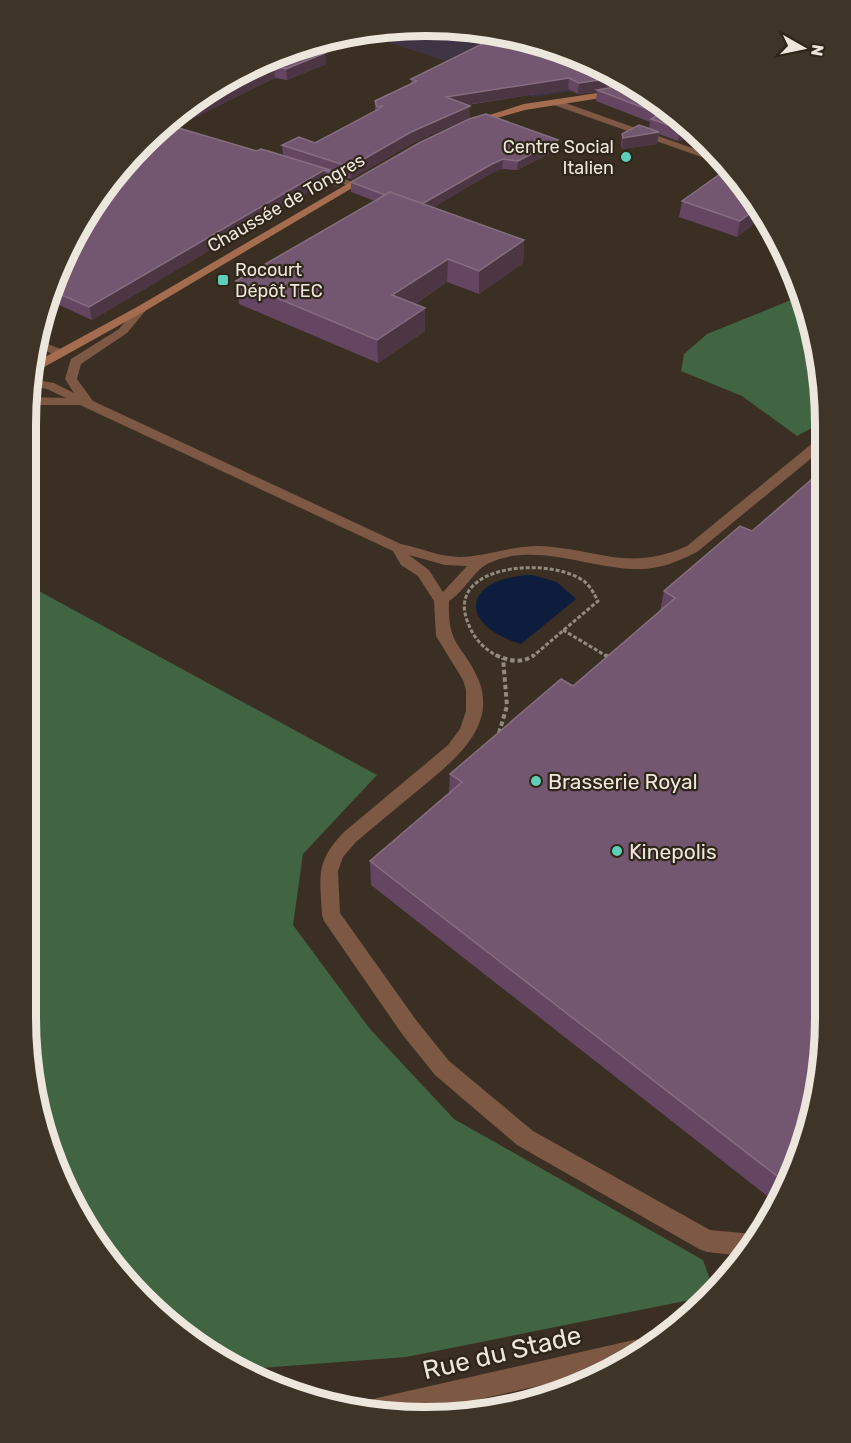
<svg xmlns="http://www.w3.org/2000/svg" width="851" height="1443" font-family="Rubik,sans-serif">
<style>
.commercial{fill:#3f3444}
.forest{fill:#416442}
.water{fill:#0e1d3e}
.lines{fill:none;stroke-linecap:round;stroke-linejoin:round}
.path-far1{stroke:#938a7f;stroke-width:3;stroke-dasharray:4 2;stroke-linecap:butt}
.path{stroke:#938a7f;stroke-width:4;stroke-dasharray:4.5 3;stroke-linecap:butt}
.service{fill:#7d5845;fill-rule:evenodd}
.minor{fill:#7d5845;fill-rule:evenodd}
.secondary{fill:#a66c4f;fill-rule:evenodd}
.wall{fill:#644663}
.shaded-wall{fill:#4d3644}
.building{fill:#735770;stroke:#866e81;stroke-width:1.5}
.poi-dot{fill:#5eceb8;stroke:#2f2518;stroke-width:2}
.labels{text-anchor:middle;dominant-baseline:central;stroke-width:4.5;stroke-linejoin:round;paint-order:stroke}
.far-poi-label{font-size:18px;fill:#ede6dd;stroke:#2f2518;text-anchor:end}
.far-street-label{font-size:18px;fill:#ede6dd;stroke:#2f2518}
.poi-label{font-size:21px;fill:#ede6dd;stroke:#2f2518;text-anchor:start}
.near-street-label{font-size:26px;fill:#ede6dd;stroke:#2f2518}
.rim{fill:none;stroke:#ede6dd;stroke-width:8}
</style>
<rect width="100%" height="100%" fill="#3a2f22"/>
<!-- commercial -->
<polygon class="commercial" points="426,26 504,33 579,56 630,83 532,97 508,81 356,32"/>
<!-- forest -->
<g class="forest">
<path d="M801,296C817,334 825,379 825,421L797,436L742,396L681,371L684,354L707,334Z"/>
<polygon points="26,584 377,775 303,854 293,925 370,1029 454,1119 703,1260 713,1288 705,1297 406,1357 247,1369 182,1335 108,1261 47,1146 26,1017"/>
</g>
<!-- water -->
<path class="water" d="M532,575L557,582L576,599L521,644C455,624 464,577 532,575Z"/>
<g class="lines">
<!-- path-far1 -->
<g class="path-far1">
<polyline points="563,630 608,657"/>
<path d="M499,657C484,649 474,639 468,623C443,563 553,556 585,582C591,587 594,594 598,601L532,657"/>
</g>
<!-- path -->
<g class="path">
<path d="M496,655C508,661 523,664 534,655"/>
<polyline points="605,655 612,659"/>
<polyline points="499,733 507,706 503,658"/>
</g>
<!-- service -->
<g class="service">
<polygon points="551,100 557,100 723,159 730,167 551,104"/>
<polygon points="316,171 322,171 358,184 353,187 316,175"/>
<path d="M141,306L147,309L127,333L81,364L77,379L93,401L401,544C421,548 440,557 460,557C487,556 511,546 538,546C597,548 627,573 687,546L820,437L825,436V447L697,552C679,561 661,569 640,569C592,570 536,541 489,563C473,571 465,591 449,601C447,648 464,644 479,681C498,730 448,765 416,792C396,808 376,825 356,842L343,857L338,871L340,913L416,1020L449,1061L533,1131L710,1230L753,1234L760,1236L743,1256L707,1252L699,1249L517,1145L435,1075L402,1034L324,921L322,915C320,876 315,862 344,832L448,745L460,729L466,711V690L463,680L436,636L434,601L418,576L401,565L393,551L80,405H26L27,397L66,398L47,389L29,386L30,379L54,383L74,393L65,379L71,359L119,329L137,307ZM409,555L445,565L467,566L443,592L429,570Z"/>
</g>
<!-- minor -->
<g class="minor">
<polygon points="38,340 63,350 65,353 59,357 37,347"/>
<polygon points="638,1339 647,1342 648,1346 600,1372 410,1415 366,1408 368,1401 377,1398"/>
</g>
<!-- secondary -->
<g class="secondary">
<polygon points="617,90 620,91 620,95 525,110 469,126 464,123 524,104"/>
<polygon points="366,173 374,175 145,311 37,371 32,371 34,363 137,307"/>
</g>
</g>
<!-- wall -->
<g class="wall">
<polygon points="505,33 648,93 698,137 678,141 659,134 657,144 622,149 621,146 622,134 649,129 650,122 596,101 597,92 578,94 568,89 468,105 470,106 470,117 411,144 351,179 340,176 340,185 338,187 325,182 92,320 46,299 93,203 143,142 204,93 273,56 326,64 287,80 275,78 175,127 257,151 283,155 282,145 315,143 375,111 375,101 411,84 411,79"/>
<polygon points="558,140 557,150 517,170 502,169 492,173 433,207 524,240 523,263 479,294 447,282 415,304 425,331 378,363 239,304 236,281 375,201 351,192 351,182"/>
<polygon points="682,201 765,215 737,237 679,217"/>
<polygon points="740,526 804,1146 776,1203 371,885 370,861 449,793 450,774 573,686 660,611 664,591"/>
</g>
<!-- shaded-wall -->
<g class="shaded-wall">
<polygon points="325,53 326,64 287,80 286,69"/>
<polygon points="274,66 275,78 174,128 172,118 180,112"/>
<polygon points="619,77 635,86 597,90 597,92 578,94 579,83"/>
<polygon points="569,78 568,89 445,108 446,97"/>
<polygon points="470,106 470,117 411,144 351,179 350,167 411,132"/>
<polygon points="687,128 698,137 678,141 680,129"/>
<polygon points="659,132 657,144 622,149 623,138"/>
<polygon points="558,140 557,150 517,170 518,161"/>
<polygon points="503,159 502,169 492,173 417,217 417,207 492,164"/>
<polygon points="324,170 325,182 92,320 89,307"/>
<polygon points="340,173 340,185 338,187 337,175"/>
<polygon points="758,207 765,215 737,237 740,221"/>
<polygon points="524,240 523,263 479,294 479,271"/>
<polygon points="448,259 447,282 393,318 392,295"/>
<polygon points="425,308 425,331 378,363 377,340"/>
</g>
<!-- building -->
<g class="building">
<polygon points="504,33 579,56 619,77 579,83 569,78 446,97 470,106 411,132 350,167 282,145 299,137 315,143 379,109 382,106 377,107 375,101 417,81 411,79"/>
<polygon points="304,46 325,53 286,69 274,66 180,112 204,93 273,56"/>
<polygon points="631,84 648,93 687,128 680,129 651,119 660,114 597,90"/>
<polygon points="486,114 558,140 518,161 503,159 492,164 422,204 390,192 385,195 351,182 419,143 469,119"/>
<polygon points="165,124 257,151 261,149 268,151 340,173 337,175 324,170 89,307 50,290 93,203 143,142"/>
<polygon points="639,125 659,132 623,138 622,134"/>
<polygon points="730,167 758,207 740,221 682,201"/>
<polygon points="390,192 524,240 479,271 448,259 392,295 425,308 377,340 236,281"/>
<polygon points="825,468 825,1044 804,1146 786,1183 370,861 462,782 450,774 561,679 573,686 675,598 664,591 740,526 752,531"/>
</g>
<!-- markers -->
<g class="poi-dot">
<circle cx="626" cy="157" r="6"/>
<rect x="217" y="274" width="12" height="12" rx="3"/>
<circle cx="536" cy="781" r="6"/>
<circle cx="617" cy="851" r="6"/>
</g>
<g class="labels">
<!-- far-poi labels -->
<g class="far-poi-label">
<text x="614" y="147">Centre Social<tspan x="614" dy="21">Italien</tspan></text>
<text x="235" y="270" text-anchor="start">Rocourt<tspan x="235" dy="21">Dépôt TEC</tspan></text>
</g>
<!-- far-street labels -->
<g class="far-street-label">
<text transform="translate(286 203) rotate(-30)">Chaussée de Tongres</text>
</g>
<!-- poi labels -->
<g class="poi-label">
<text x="548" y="781">Brasserie Royal</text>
<text x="629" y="851">Kinepolis</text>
</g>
<!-- near-street labels -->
<g class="near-street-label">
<text transform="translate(502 1353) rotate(-13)">Rue du Stade</text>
</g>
</g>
<!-- crop -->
<path d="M0 0H851V1443H0ZM425 36H426A389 389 0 0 1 815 425V1018A389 389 0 0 1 426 1407H425A389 389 0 0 1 36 1018V425A389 389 0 0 1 425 36Z" fill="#3e3428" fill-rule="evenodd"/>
<path class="rim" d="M425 36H426A389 389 0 0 1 815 425V1018A389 389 0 0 1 426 1407H425A389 389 0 0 1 36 1018V425A389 389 0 0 1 425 36Z"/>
<!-- north arrow -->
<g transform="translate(803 48) rotate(99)" stroke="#2f2518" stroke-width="4.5" paint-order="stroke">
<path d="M0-4.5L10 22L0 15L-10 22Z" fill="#ede6dd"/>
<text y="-9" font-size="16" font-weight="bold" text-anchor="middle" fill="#ede6dd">N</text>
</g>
</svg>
